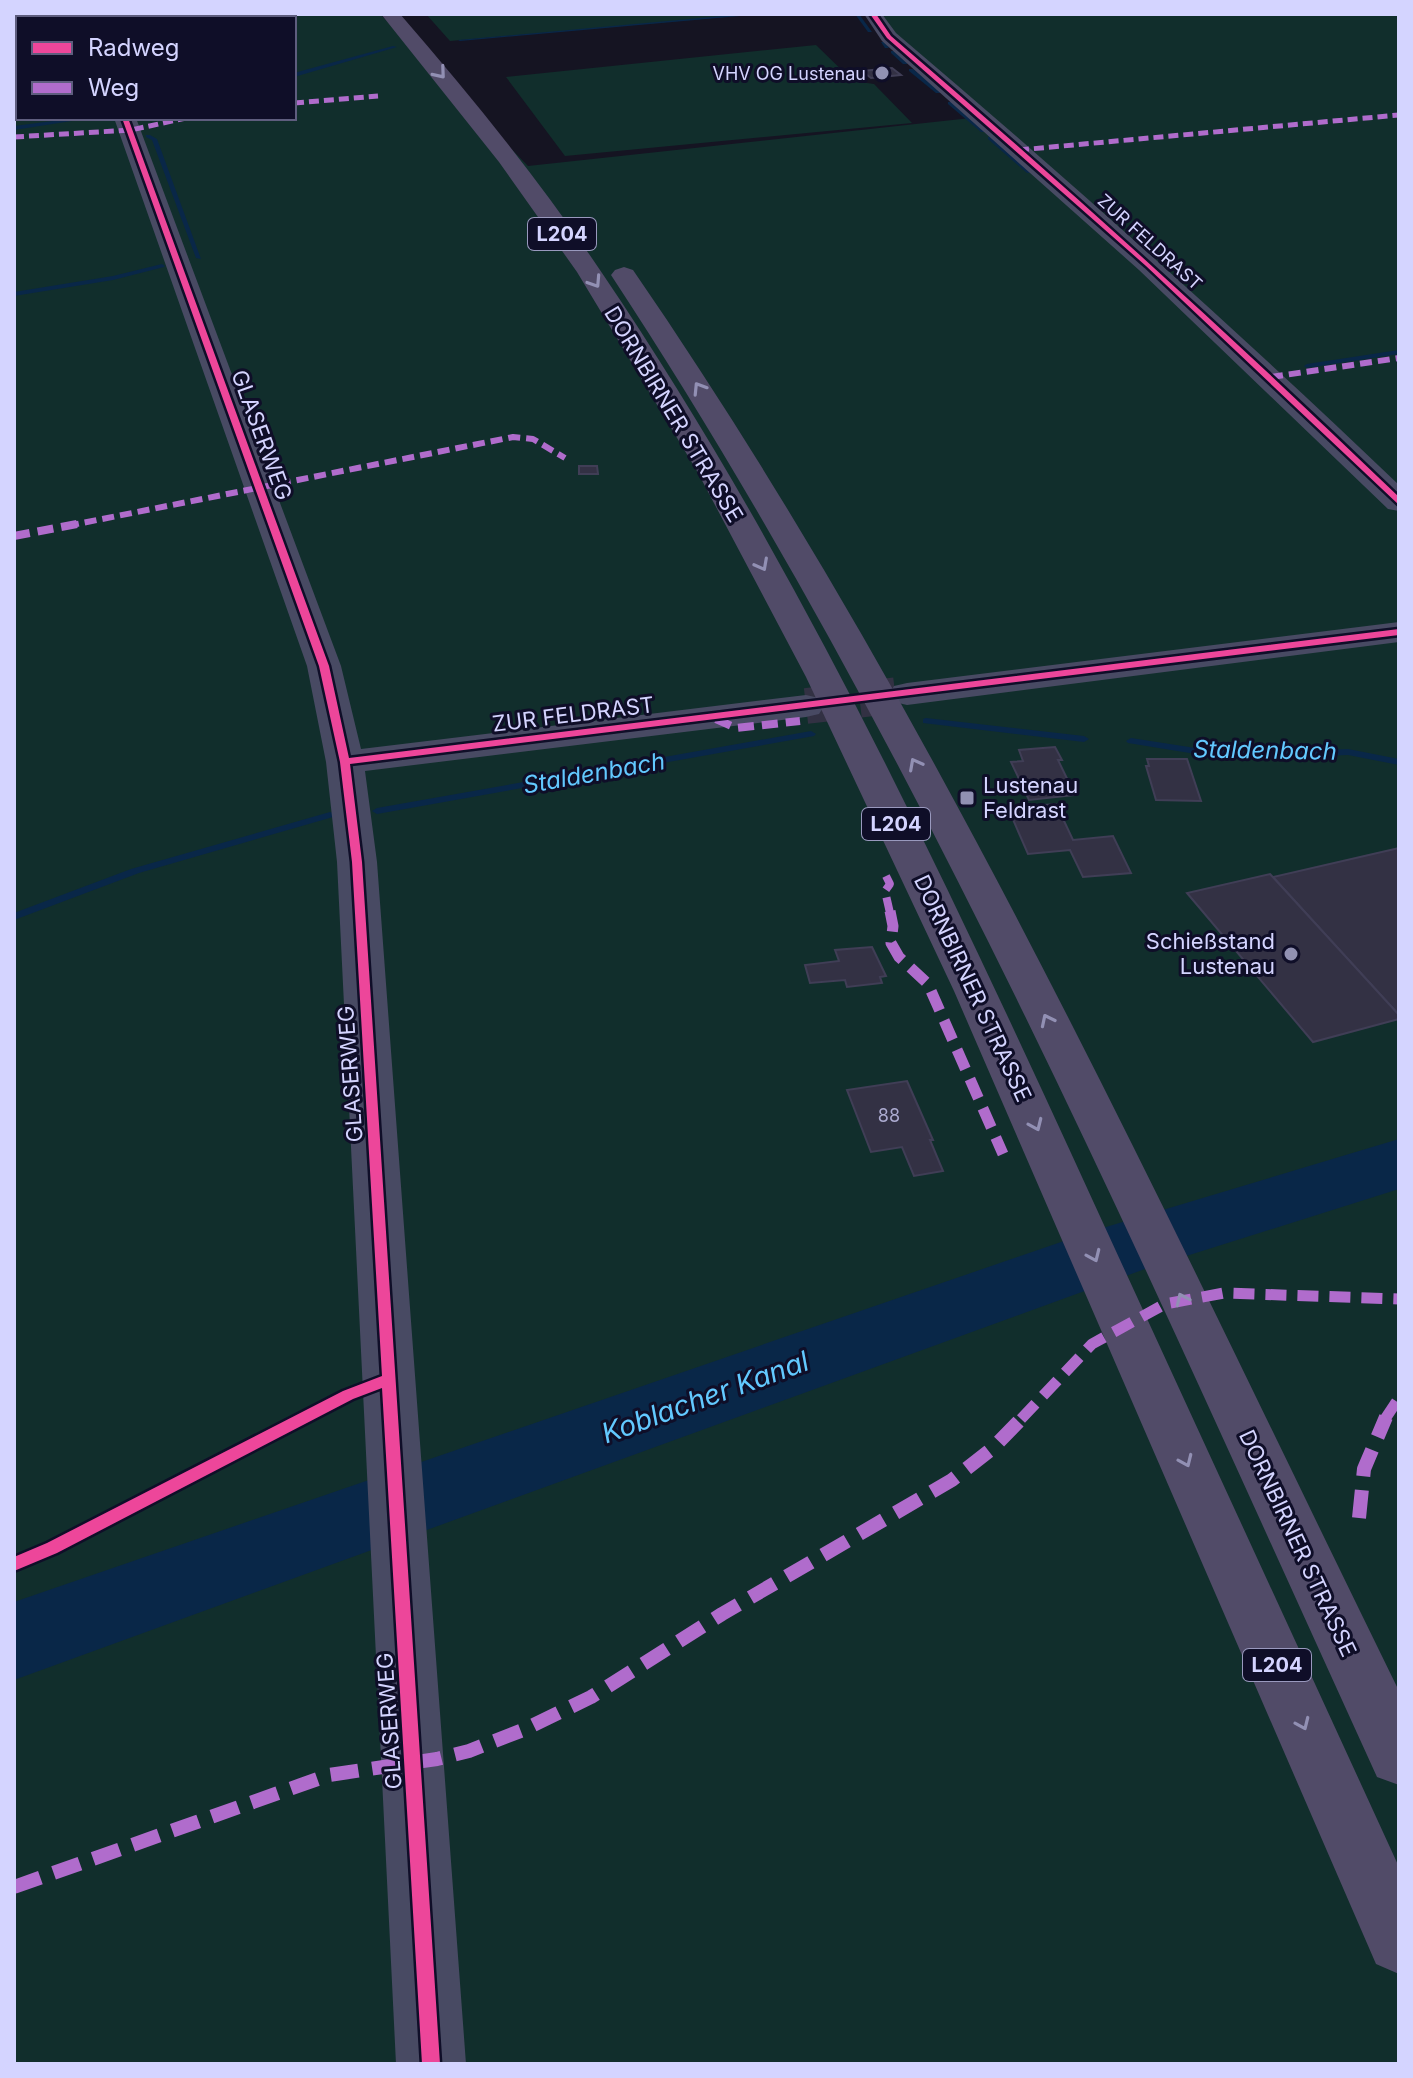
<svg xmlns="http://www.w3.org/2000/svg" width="1413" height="2078" font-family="Inter,sans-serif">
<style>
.green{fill:#112e2c}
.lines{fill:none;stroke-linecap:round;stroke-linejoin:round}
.stream{fill:#092748;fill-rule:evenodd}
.river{fill:#092748;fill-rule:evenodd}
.building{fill:#333144;stroke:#403e56;stroke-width:2}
.minor-tunnel{stroke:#323143;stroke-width:36;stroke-dasharray:36 18;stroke-linecap:butt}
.minor{fill:#484a63;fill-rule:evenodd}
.major{fill:#514b68;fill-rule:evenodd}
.quiet-far4{stroke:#b06ccc;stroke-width:5;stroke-dasharray:10 5;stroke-linecap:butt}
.quiet-far3{stroke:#b06ccc;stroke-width:6;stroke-dasharray:12 6;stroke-linecap:butt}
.quiet-far2{stroke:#b06ccc;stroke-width:8;stroke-dasharray:16 8;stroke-linecap:butt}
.quiet-far1{stroke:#b06ccc;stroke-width:11;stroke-dasharray:21 11;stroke-linecap:butt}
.quiet{stroke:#b06ccc;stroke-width:14;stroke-dasharray:28 14;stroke-linecap:butt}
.cycleway-casing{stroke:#0f0e28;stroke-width:5}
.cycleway{fill:#ed469a;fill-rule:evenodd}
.oneway{stroke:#9290b4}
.poi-dot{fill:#9191b2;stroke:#0f0e28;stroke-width:3}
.labels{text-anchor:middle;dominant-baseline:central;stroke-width:6;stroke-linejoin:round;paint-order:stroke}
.far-poi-label{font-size:18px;fill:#d4d4ff;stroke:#0f0e28;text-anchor:end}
.far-street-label{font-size:18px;fill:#d4d4ff;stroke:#0f0e28}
.number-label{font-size:18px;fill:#acabd0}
.shield{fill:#0f0e28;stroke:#9999be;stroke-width:2}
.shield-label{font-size:20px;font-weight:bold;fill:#d4d4ff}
.street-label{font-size:22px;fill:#d4d4ff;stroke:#0f0e28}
.poi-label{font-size:22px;fill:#d4d4ff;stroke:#0f0e28;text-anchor:start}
.water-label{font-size:24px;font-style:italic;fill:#62c9ff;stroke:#0f0e28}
.near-water-label{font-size:28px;font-style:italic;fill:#62c9ff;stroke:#0f0e28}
</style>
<rect width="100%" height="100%" fill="#151422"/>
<!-- green -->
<g class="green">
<polygon points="14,14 81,14 82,18 18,18 18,118 294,118 294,18 95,18 94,14 380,14 528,166 971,118 887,27 878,14 1399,14 1399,1145 1058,1249 1075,1282 1399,1185 1399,2064 14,2064"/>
<polygon points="426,14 759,14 450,41"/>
<polygon points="816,45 853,81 874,84 912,123 565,156 506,77"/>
</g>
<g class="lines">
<!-- stream -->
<g class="stream">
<polygon points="744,14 762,14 460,41 458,40"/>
<polygon points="855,14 859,14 872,32 868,32"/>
<polygon points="881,42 885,42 889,48 885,48"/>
<polygon points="393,46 397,47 294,77 294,73"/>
<polygon points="891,51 895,51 907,62 907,64 903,64 891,53"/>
<polygon points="909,69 913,69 940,91 940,93 936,93 909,71"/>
<polygon points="948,102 952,102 985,130 985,132 981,132 948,104"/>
<polygon points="76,118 91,118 14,130 14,126"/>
<polygon points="146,135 150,135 157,139 201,259 196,258 152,140 146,137"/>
<polygon points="988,137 992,137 1031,171 1031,173 1027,173 988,139"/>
<polygon points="162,264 165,266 164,267 113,280 14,296 14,292 113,276"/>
<polygon points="1399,350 1399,354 1307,368 1304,366 1307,364"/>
<polygon points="926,718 1084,736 1089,739 1084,742 923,723 923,719"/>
<polygon points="811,731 816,734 814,736 377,814 372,811 377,808"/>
<polygon points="1131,738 1202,749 1272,752 1348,749 1399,759 1399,765 1348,755 1272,758 1202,755 1128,743 1126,741"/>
<polygon points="330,812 333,813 335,815 333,817 139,873 14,920 14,913 131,869"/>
</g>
<!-- river -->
<polygon class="river" points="1399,1139 1399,1189 1145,1269 14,1680 14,1602 1096,1230"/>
</g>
<!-- building -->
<g class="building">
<polygon points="892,68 901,75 871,78 862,71"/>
<polygon points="579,466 597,466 598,474 579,474"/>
<polygon points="1055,747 1062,760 1058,760 1075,795 1029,800 1011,762 1023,761 1019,750"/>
<polygon points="1147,759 1187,759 1201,801 1156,800 1146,766 1149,766"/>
<polygon points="1056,804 1073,840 1113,836 1131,873 1083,877 1070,850 1028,854 1008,808"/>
<polygon points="1399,848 1399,1015 1273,877"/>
<polygon points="1270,874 1399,1015 1399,1019 1313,1042 1187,893"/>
<polygon points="872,947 886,976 880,977 882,983 847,987 845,980 810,983 805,965 839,961 835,950"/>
<polygon points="907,1081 933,1140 930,1140 943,1171 914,1176 902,1147 871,1152 847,1090"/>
</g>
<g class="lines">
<!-- minor-tunnel -->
<polyline class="minor-tunnel" points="806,706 907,694"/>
<!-- minor -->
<g class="minor">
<polygon points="78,14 96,14 97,18 79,18"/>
<path d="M864,14H882L896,33C1068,179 1236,329 1399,485V511L1388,509L1139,270L882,41Z"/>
<polygon points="114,118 136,118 341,666 361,749 806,695 819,698 824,706 819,714 806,717 365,771 377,862 466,2064 396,2064 337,862 326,762 307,666"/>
<polygon points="1399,622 1399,642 907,705 894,702 889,694 894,686 907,683"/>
</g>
<!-- major -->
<g class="major">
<path d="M381,14H400C472,97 541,182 602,273C789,549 932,851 1071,1153C1180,1391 1290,1629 1399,1867V1974L1376,1964L954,991L806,677L697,471L577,272L499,162Z"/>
<path d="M624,267L633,270C938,713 1162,1208 1399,1691V1785L1377,1777C1144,1267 920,745 611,275L615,270Z"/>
</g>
<!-- quiet-far4 -->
<g class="quiet-far4">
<polyline points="294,103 378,96"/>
<polyline points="14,137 131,130 186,118"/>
<polyline points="1019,150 1399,115"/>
</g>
<!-- quiet-far3 -->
<g class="quiet-far3">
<polyline points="1271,377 1399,358"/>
<polyline points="67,526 513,437 533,439 565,458"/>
</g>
<!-- quiet-far2 -->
<g class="quiet-far2">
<polyline points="14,536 77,524"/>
<polyline points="716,719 736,728 800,721"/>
<polyline points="886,876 890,884 885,891 890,913"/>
</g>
<!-- quiet-far1 -->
<g class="quiet-far1">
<polyline points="890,911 893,926 891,943 899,957 928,984 1003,1154"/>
<polyline points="1021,1419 1092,1344 1165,1304 1224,1293 1399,1299"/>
<polyline points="1385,1419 1399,1398"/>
</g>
<!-- quiet -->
<g class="quiet">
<polyline points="1359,1518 1364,1469 1386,1417"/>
<polyline points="14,1887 329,1775 437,1759 469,1751 523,1730 591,1697 722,1614 952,1480 993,1448 1023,1417"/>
</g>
<!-- cycleway casing -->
<g class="cycleway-casing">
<g id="cycleway">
<path d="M870,14H876L891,36C1065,185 1234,338 1399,497V505L1146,266L887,38Z"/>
<polygon points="122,118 128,118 329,666 349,758 1399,629 1399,635 350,764 362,862 440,2064 422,2064 382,1388 353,1399 57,1553 14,1571 14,1557 47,1543 343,1391 382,1376 352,862 340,762 319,666"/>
</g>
</g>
<!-- cycleway -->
<use href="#cycleway" class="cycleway"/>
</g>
<!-- one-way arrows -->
<defs><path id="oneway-chevron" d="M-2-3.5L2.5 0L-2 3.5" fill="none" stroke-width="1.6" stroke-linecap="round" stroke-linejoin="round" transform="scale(2)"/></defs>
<g class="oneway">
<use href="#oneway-chevron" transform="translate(440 73) rotate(50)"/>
<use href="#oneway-chevron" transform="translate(595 282) rotate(57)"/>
<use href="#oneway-chevron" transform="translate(699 388) rotate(-122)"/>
<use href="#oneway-chevron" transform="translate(762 565) rotate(62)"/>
<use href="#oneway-chevron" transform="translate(915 764) rotate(-118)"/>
<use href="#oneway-chevron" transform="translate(1047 1020) rotate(-116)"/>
<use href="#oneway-chevron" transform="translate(1036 1125) rotate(66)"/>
<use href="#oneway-chevron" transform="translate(1094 1256) rotate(66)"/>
<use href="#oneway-chevron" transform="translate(1182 1299) rotate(-115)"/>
<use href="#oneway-chevron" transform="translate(1186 1461) rotate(66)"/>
<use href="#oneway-chevron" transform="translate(1303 1724) rotate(66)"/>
</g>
<!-- markers -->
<g class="poi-dot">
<circle cx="882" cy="73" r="8"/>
<rect x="959" y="790" width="16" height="16" rx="4"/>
<circle cx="1291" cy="954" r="8"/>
</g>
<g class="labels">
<!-- far-poi labels -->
<g class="far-poi-label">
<text x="866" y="73">VHV OG Lustenau</text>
</g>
<!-- far-street labels -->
<g class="far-street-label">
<text transform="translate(1150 242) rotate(42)">ZUR FELDRAST</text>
</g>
<!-- number labels -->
<g class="number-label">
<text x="889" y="1115">88</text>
</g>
<!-- shield labels -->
<g class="shield">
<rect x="528" y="218" width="68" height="32" rx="6"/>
<rect x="862" y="808" width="68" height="32" rx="6"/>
<rect x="1243" y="1649" width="68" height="32" rx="6"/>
</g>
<g class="shield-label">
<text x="562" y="234">L204</text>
<text x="896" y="824">L204</text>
<text x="1277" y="1665">L204</text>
</g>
<!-- street labels -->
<g class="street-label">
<text transform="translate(674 414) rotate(59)">DORNBIRNER STRASSE</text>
<text transform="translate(262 435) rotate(70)">GLASERWEG</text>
<text transform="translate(573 714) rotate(-7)">ZUR FELDRAST</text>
<text transform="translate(973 988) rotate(65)">DORNBIRNER STRASSE</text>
<text transform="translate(350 1074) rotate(-94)">GLASERWEG</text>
<text transform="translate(1298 1543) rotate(65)">DORNBIRNER STRASSE</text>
<text transform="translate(389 1721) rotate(-94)">GLASERWEG</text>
</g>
<!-- poi labels -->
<g class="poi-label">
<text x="983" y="785">Lustenau<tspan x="983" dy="25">Feldrast</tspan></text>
<text x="1275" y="941" text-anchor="end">Schießstand<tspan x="1275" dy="25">Lustenau</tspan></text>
</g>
<!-- water labels -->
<g class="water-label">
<text transform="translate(1265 750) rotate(1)">Staldenbach</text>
<text transform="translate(594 773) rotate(-10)">Staldenbach</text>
</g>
<!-- near-water labels -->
<g class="near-water-label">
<text transform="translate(705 1397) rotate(-20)">Koblacher Kanal</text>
</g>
</g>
<!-- border -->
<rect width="1413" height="2078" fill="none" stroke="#d4d4ff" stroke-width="32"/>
<!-- legend -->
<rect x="16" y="16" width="280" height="104" fill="#0f0e28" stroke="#5e5d7e" stroke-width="2"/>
<rect x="32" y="42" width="40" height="12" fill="#ed469a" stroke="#5e5d7e" stroke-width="2"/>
<text x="88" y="56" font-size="24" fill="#d4d4ff">Radweg</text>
<rect x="32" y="82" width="40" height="12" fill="#b06ccc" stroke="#5e5d7e" stroke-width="2"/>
<text x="88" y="96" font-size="24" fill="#d4d4ff">Weg</text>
</svg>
